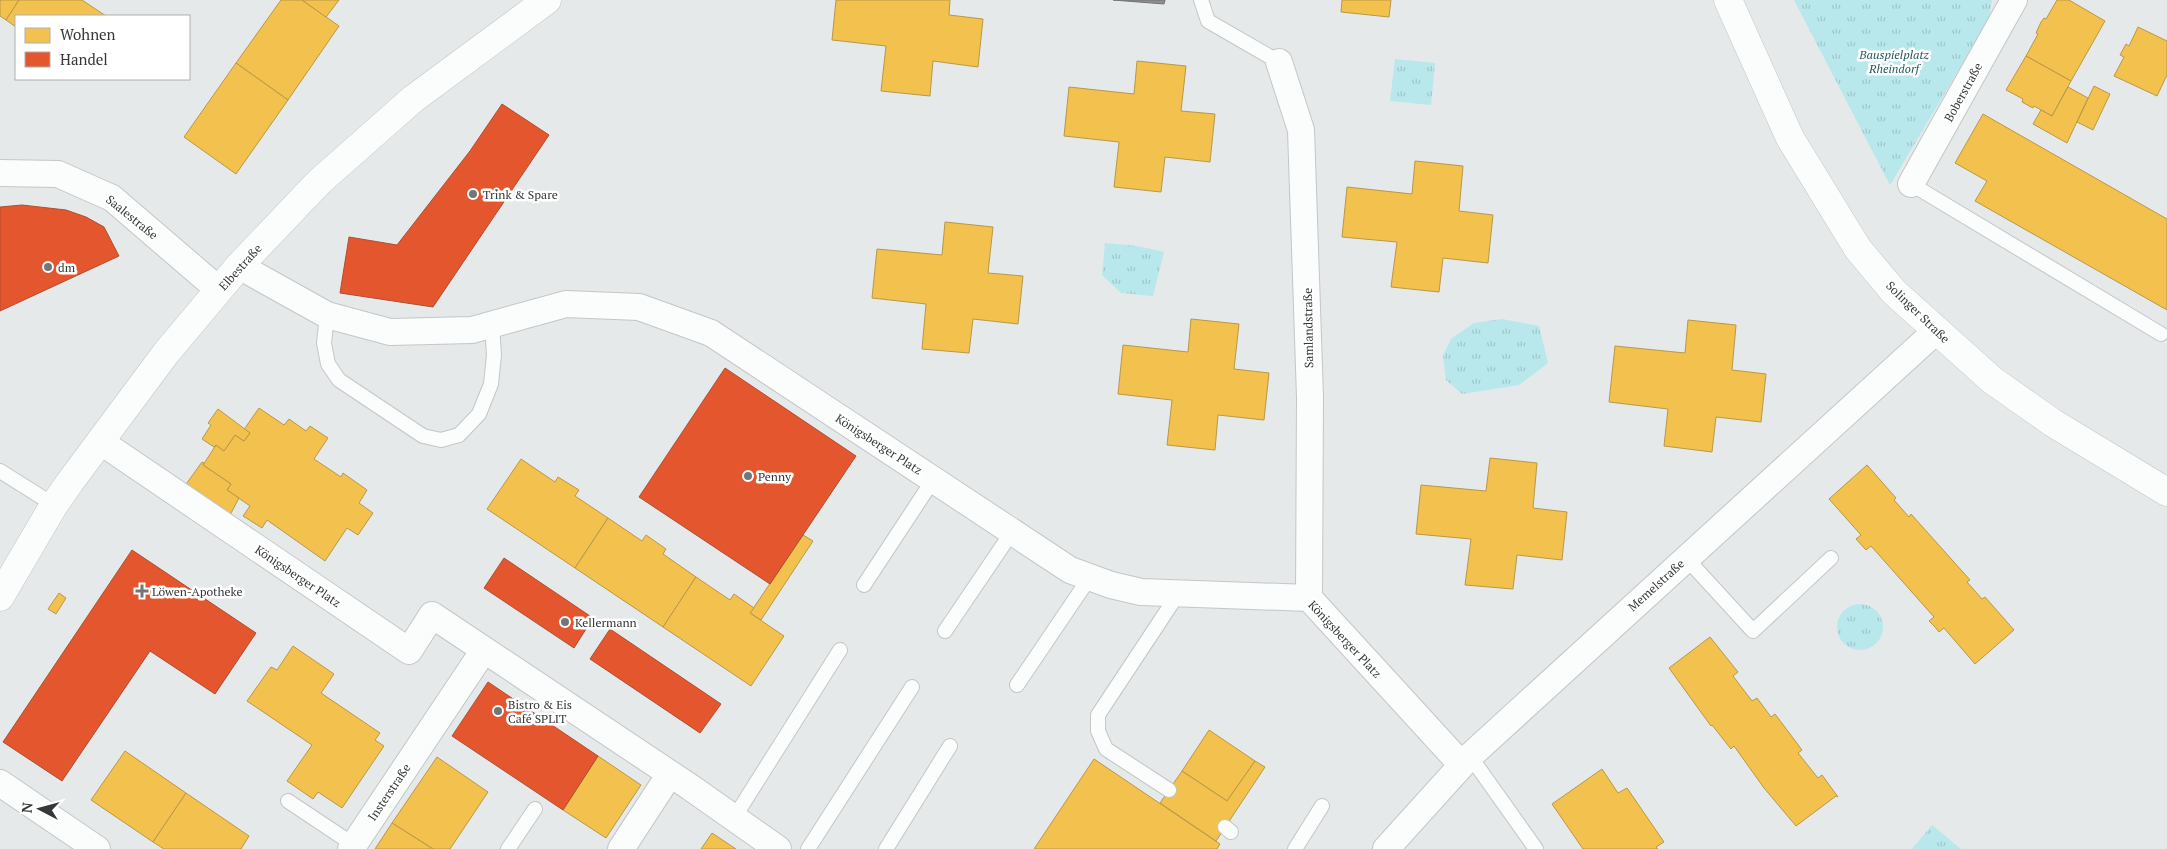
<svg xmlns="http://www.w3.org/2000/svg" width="2167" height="849" font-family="'PT Serif',serif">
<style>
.grass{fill:url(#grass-tufts)}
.homes{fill:#f2c14e;stroke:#b99847}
.shops{fill:#e4572e;stroke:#b04d31}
.industry{fill:#8d8d92;stroke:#737377}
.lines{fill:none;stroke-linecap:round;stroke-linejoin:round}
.lane-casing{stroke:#c4c6c7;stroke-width:16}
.street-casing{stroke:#c4c6c7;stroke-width:28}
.secondary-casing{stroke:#c4c6c7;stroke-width:29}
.lane{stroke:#fbfcfc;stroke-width:14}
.street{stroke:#fbfcfc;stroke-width:26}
.secondary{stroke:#fbfcfc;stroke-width:28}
.poi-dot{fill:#737576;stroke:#fff;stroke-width:2}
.labels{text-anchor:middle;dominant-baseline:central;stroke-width:5;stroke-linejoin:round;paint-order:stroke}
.park-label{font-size:12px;font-style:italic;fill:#22595f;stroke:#fff}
.street-label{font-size:12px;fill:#353738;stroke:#fff}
.poi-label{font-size:12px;fill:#353738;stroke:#fff;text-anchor:start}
</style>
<defs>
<pattern id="grass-tufts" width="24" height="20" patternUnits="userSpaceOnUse" patternTransform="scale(1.25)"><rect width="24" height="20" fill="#b8e7ec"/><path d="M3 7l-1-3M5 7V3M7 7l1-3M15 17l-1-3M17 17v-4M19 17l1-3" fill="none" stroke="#9fc7cb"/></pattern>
</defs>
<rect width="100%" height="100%" fill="#e5e9ea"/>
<!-- grass -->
<g class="grass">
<polygon points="1794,0 1992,0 1989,19 1890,185"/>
<polygon points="1395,59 1435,63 1431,105 1390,101"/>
<polygon points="1105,243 1137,246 1164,252 1153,296 1121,293 1102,275"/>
<polygon points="1502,319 1539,326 1548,363 1519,385 1462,394 1446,380 1443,356 1451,339 1474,323"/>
<circle cx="1860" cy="627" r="23"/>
<polygon points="1932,825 1961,849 1912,849"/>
</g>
<!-- homes -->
<g class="homes">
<polygon points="0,0 19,0 6,20 0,16"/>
<polygon points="19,0 82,0 106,16 16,16 16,27 6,20"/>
<polygon points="281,0 302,0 339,26 288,100 236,63"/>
<polygon points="302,0 339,0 326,17"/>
<polygon points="836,0 950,0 949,15 983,19 978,67 933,61 930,96 881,91 886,46 832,40"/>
<polygon points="1342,0 1391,0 1389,17 1341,12"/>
<polygon points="2057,0 2069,0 2105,21 2071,81 2026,56 2038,34 2036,33 2041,22 2044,18 2046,19"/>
<polygon points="2138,27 2167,41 2167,75 2157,96 2114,76 2124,57 2120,55 2126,44 2129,46"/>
<polygon points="2026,56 2071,81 2052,116 2034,106 2033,108 2031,107 2022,102 2023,99 2006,90"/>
<polygon points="1137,61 1186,66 1181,111 1215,114 1210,162 1165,157 1161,192 1114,187 1119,142 1064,136 1069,87 1134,94"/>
<polygon points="236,63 288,100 236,174 184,137"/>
<polygon points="2094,86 2110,94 2093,130 2077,122"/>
<polygon points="2068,87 2088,98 2067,143 2033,124 2041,110 2052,116"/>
<polygon points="1983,114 2167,219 2167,310 1975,201 1987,181 1955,163"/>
<polygon points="1415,161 1463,166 1459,211 1493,215 1488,263 1443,258 1439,292 1391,287 1397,242 1342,237 1347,187 1412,194"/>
<polygon points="945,222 993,227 988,273 1023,276 1018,324 973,319 969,353 922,349 926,304 872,298 877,249 942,255"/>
<polygon points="1191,319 1239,324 1234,369 1269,373 1264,420 1218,415 1215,450 1167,445 1172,400 1118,394 1123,345 1188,352"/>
<polygon points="1688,320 1736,325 1732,370 1766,374 1761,422 1716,417 1712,452 1664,446 1668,409 1609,402 1615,346 1685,353"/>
<polygon points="259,408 284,425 289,419 306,431 310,426 328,438 314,459 341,477 343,473 367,490 359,503 373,513 358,535 347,528 325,561 267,520 262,528 243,516 250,506 227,490 231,484 203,465 216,445 224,451 235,435 244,441 250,433 244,429 245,428"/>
<polygon points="218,409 250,433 244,441 235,435 224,451 216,445 214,447 202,439 211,425 208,423"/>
<polygon points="1490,458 1537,463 1533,508 1567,512 1562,560 1517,555 1513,589 1465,585 1471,539 1416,534 1421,485 1486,491"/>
<polygon points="521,459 555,482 558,477 579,490 575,496 608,518 575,568 487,509"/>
<polygon points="202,462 204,463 203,465 231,484 227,490 239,498 229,517 184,487"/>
<polygon points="1867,465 1896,498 1894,500 1909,517 1911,514 1970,580 1967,582 1982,599 1985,597 2014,630 1975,664 1944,628 1939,632 1935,627 1929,621 1934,617 1871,546 1866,550 1856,539 1861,535 1829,499"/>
<polygon points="608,518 642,541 646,535 666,549 663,554 696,577 663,627 575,568"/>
<polygon points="803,535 813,541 761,620 750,613"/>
<polygon points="696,577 730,600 734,594 754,608 750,613 784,636 751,686 663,627"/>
<polygon points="59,593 66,598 56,614 48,609"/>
<polygon points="1710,637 1738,672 1733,676 1752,701 1757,698 1771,717 1775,714 1802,750 1798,753 1818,778 1822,775 1838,797 1836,796 1796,826 1764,788 1734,746 1731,749 1712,725 1711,726 1669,668"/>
<polygon points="293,646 334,674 321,693 380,733 375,740 384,746 342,808 318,792 313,799 287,781 312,745 247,701 271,667 277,670"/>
<polygon points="1209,730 1255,761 1227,801 1182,771"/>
<polygon points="125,751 186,793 153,842 91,800"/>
<polygon points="598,756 641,785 606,838 563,810"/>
<polygon points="437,757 488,792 450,849 433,849 392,823"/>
<polygon points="1094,759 1220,844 1217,849 1034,849"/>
<polygon points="1255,761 1265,767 1216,841 1160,803 1182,771 1227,801"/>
<polygon points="1602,769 1618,793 1627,788 1664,842 1656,847 1658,849 1583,849 1552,804"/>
<polygon points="186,793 249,836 241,849 164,849 153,842"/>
<polygon points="392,823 433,849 375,849"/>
<polygon points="712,833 736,849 701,849"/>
</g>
<!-- shops -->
<g class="shops">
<polygon points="502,104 549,135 433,307 340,293 349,237 397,245 470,151"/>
<polygon points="22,205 66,210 86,217 104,227 119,256 0,311 0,207"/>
<polygon points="725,368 856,456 770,584 639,497"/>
<polygon points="132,550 256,633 215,694 150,651 62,781 3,742"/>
<polygon points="504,558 593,618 574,648 484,588"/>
<polygon points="610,629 721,704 700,733 590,659"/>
<polygon points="488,682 598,756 563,810 452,736"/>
</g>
<!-- industry -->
<polygon class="industry" points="1113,0 1165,0 1164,4"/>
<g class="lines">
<!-- lane casing -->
<g class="lane-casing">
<g id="lane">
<polyline points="1201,0 1208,21 1279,62"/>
<polyline points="1911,184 2161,334"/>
<polyline points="327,315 324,343 328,364 339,380 423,436 441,440 459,435 479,414 491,384 494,355 492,325"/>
<polyline points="0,471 54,505"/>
<polyline points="1686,558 1753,631 1831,558"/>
<polyline points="864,585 933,480"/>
<polyline points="945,631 1012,532"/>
<polyline points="1017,685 1090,577"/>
<polyline points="1470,756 1536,849"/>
<polyline points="1169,790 1106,749 1098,731 1098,715 1178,594"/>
<polyline points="288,801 354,845"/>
<polyline points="734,818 840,650"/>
<polyline points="1225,827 1231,832"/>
<polyline points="508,849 535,809"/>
<polyline points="808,849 912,687"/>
<polyline points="886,849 950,746"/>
<polyline points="1295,849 1322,806"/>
</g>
</g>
<!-- street casing -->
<g class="street-casing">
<g id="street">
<polyline points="1279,62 1301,130 1310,397 1309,598"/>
<polyline points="0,173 58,174 112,198 219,290"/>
<polyline points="1911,184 2014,0"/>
<polyline points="239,266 327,315 390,332 472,330 566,304 639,307 711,333 1070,570 1111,585 1141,592 1309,598 1461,764"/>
<polyline points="101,442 409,651 432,615 690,787 778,849"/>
<polyline points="0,783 97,849"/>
<polyline points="351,849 484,650"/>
<polyline points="621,849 670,774"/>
<polyline points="1386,849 1470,756 1936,331"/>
</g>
</g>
<!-- secondary casing -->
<g class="secondary-casing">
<g id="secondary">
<polyline points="1728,0 1790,138 1858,249 1894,292 1992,380 2053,423 2167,492"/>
<polyline points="0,597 54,505 70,482 166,353 239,266 319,182 413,99 547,0"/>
</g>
</g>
<!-- lane -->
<use href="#lane" class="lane"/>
<!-- street -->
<use href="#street" class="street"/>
<!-- secondary -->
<use href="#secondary" class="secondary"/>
</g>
<!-- markers -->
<g class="poi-dot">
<circle cx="473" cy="194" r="5"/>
<circle cx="48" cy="267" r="5"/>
<circle cx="748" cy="476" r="5"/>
<path d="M139.5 583.5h5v5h5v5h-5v5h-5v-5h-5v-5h5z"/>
<circle cx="565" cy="622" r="5"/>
<circle cx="498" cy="711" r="5"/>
</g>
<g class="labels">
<!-- park labels -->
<g class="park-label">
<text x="1894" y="54">Bauspielplatz<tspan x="1894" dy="14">Rheindorf</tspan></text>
</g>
<!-- street labels -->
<g class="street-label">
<text transform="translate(1963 92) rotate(-61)">Boberstraße</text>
<text transform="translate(132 217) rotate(39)">Saalestraße</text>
<text transform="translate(240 267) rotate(-48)">Elbestraße</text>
<text transform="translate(1918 312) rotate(44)">Solinger Straße</text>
<text transform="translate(1308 328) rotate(-91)">Samlandstraße</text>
<text transform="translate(879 444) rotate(33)">Königsberger Platz</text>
<text transform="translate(298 576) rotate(34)">Königsberger Platz</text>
<text transform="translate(1656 585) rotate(-42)">Memelstraße</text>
<text transform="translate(1345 639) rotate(47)">Königsberger Platz</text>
<text transform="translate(389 792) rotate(-56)">Insterstraße</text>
</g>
<!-- poi labels -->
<g class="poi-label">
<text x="483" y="194">Trink &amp; Spare</text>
<text x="58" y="267">dm</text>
<text x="758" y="476">Penny</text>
<text x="152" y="591">Löwen-Apotheke</text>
<text x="575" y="622">Kellermann</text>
<text x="508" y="704">Bistro &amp; Eis<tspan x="508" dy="14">Café SPLIT</tspan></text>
</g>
</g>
<!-- legend -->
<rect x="15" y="15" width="175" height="65" fill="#ffffff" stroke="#aeafaf"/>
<rect x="25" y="28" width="25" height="15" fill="#f2c14e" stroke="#aeafaf"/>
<text x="60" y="40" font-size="15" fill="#353738">Wohnen</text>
<rect x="25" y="52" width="25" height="15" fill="#e4572e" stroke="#aeafaf"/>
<text x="60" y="65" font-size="15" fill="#353738">Handel</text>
<!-- north arrow -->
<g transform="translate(40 809) rotate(276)" stroke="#ffffff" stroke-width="4" paint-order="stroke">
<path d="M0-4L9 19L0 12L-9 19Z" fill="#353738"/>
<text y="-8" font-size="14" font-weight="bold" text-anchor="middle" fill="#353738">N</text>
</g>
</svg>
